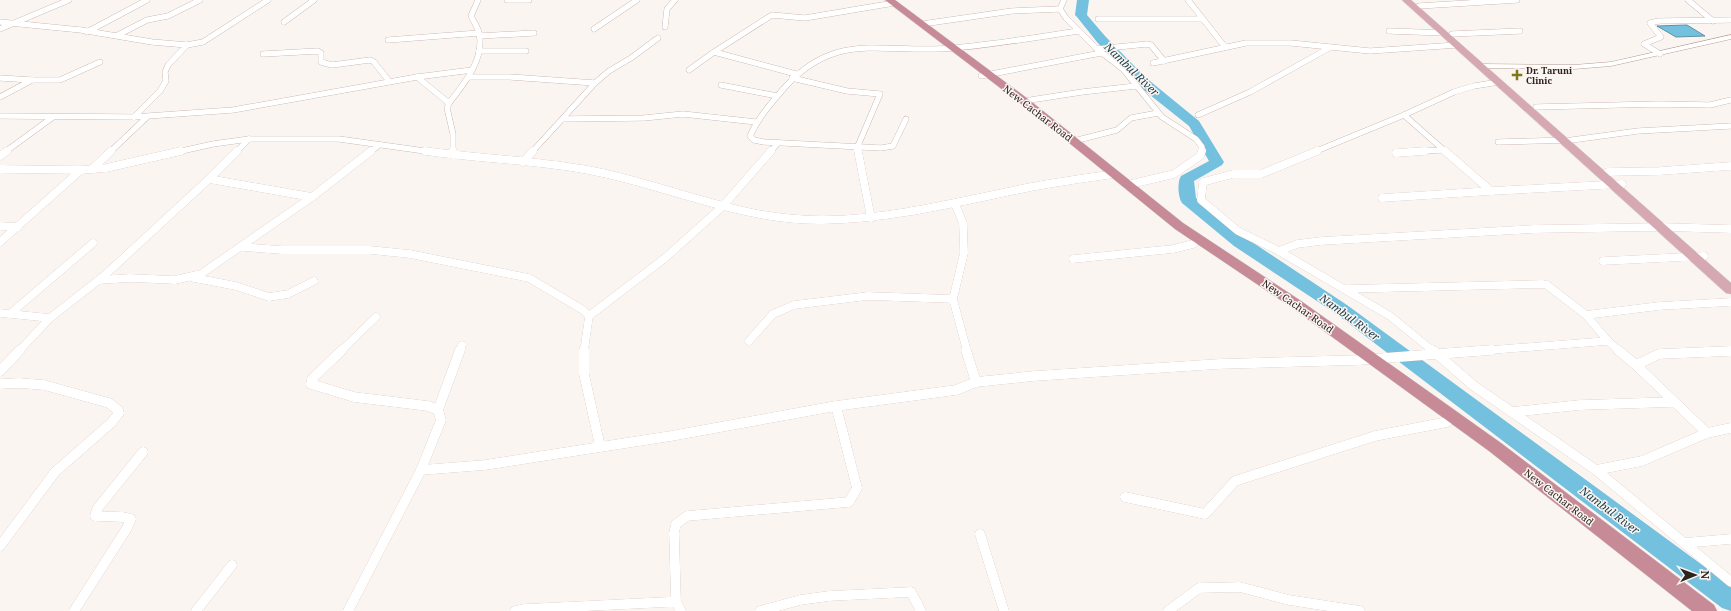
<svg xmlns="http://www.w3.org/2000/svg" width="1731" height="611" font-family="'Noto Serif',serif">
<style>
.water{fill:#73c1de;stroke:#5e91a4}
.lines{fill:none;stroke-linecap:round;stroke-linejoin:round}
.river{fill:#73c1de;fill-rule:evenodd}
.minor-far2-casing{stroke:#ba9d92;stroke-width:6}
.minor-far1-casing{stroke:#ba9d92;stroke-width:8}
.minor-casing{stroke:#ba9d92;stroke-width:10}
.tertiary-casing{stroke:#ba9d92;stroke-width:1}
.primary-casing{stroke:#d5d3d2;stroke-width:1}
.trunk-casing{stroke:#d5d3d2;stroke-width:1}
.minor-far2{stroke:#fff;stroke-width:5.5}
.minor-far1{stroke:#fff;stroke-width:8}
.minor{stroke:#fff;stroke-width:10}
.tertiary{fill:#fff;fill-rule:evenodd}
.primary{fill:#d5a8b2;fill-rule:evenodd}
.trunk{fill:#c78b98;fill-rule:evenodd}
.poi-dot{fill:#80771b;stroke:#fbf5f2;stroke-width:1.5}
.labels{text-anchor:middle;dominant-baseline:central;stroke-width:3;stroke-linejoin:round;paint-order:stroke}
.far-poi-label{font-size:9px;font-weight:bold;fill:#2d221e;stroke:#fbf5f2;text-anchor:start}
.street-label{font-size:10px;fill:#2d221e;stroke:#fbf5f2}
.water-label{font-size:11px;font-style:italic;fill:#1c404d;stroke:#fbf5f2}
</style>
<rect width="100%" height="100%" fill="#fbf5f2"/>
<!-- water -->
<polygon class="water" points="1687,25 1705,36 1676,37 1657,26"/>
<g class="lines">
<!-- river -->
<path class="river" d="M1077,0H1089L1087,15L1105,36L1145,77L1199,121L1224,162L1222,165L1194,181L1196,198L1246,238L1347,305L1731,586V611L1722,608L1335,313L1234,246L1182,203C1178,197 1177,182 1181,176L1209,161L1189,126L1135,83L1097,42L1077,17L1075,15Z"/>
<!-- minor-far2 casing -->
<g class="minor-far2-casing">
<g id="minor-far2">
<polyline points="507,0 529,0"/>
<polyline points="1064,0 1060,9 1066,18 1097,49 1123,69 1162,117 1196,139 1202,147 1202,152"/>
<polyline points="1188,0 1225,47"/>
<polyline points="1688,0 1713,21"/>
<polyline points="1419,6 1517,0"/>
<polyline points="1098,19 1203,19"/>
<polyline points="0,22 81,30 152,42 187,45 168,65 165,72 166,81 160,91 134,117"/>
<polyline points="284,22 314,0"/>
<polyline points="922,24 1012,11 1060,9"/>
<polyline points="665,27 667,9 675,0"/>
<polyline points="0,29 69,0"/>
<polyline points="594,29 637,0"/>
<polyline points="1389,31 1444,33"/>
<polyline points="87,32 147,0"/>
<polyline points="1452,34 1520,31"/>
<polyline points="118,35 147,20 168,16 200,0"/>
<polyline points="480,36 534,33"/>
<polyline points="388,40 479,33"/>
<polyline points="187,45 203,42 268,0"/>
<polyline points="1097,49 1147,44 1151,45 1164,61"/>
<polyline points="479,51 526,51"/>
<polyline points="714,52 772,15 805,18 894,3"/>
<polyline points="263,54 318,51 321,53 321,62 332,65 370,60 374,62 389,81"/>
<polyline points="1660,54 1644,44 1661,37 1650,23 1659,21 1731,20"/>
<polyline points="1153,63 1246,43 1291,43 1370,51 1457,45"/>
<polyline points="689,70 714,52 796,74"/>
<polyline points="981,76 1101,53"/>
<polyline points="417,77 449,103"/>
<polyline points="469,77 510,77 595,83"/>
<polyline points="0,78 32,80 0,97"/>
<polyline points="792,78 847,91 880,94 857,148 858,152"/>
<polyline points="32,80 60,80 100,62"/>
<polyline points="721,85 777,96"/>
<polyline points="1024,101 1082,92 1136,86"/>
<polyline points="1536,107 1659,104 1710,105 1731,100"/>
<polyline points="1198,115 1250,92 1329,48"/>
<polyline points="1404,115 1446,152"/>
<polyline points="0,116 134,117 233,110 417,77 472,70"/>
<polyline points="563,119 644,118 683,114 756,122"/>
<path d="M906,119L893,146L881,148L764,142L754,140L750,136C757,120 768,107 779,94C834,27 882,55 955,48C997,44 1038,37 1079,31"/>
<polyline points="1074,141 1117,130 1131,118 1158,113"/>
<polyline points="1498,142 1572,140 1638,131 1731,126"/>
<polyline points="5,152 53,117"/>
<polyline points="110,152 147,117"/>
<polyline points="177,152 213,144 249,139 339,139 432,152"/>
<polyline points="236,152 249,139"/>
<polyline points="370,152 378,146"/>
<path d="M453,152V134L447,108L449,103C464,84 485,59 479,33C478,27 473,21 471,16L478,0"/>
<polyline points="532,152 595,83 609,71 631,58 658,38"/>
<polyline points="770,152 778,143"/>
<polyline points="1314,152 1404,115 1454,92 1474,86 1499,82"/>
<polyline points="1410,152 1442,150"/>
</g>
</g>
<!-- minor-far1 casing -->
<g class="minor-far1-casing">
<g id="minor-far1">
<path d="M425,151C481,159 538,160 593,171C670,186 741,221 823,220C894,219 961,201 1031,187C1058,182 1086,178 1114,174"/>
<polyline points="453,151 453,155"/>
<polyline points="858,151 871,218"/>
<polyline points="1317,151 1261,174 1233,174 1203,182 1201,200 1238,231 1279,251 1390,316 1433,351"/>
<polyline points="1396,153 1425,151"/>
<polyline points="0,156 7,151"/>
<polyline points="523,162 533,151"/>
<polyline points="0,169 81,170 106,168 181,151"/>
<polyline points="92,169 111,151"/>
<polyline points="1608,172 1660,171 1731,166"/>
<polyline points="209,179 312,197"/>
<polyline points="1127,185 1174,174 1200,156 1202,151"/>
<polyline points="1491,191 1622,184"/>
<polyline points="1382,198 1491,191 1445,151"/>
<polyline points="955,204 963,223 964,253 953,299 967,351"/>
<polyline points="0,226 18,227"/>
<polyline points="0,242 81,170"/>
<polyline points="242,247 282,250 370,250 410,254 529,278 583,310 589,316 584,351"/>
<polyline points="1279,251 1297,244 1321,241 1535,229 1662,227 1731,229"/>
<polyline points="1073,259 1173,249 1193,244"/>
<polyline points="1603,261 1704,256"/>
<polyline points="194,278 236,286 269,297 288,294 314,281"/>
<polyline points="99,280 130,278 175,280 201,274 312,197 371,151"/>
<polyline points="1345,289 1542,284 1547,285 1586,315"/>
<polyline points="0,313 50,318"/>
<polyline points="11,313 93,243"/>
<polyline points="589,316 665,258 722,207 771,151"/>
<polyline points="749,341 773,314 794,305 868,296 953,299"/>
<polyline points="1608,341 1619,351"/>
<polyline points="19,351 50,318 105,275 209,179 237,151"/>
<polyline points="341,351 376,317"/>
<polyline points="460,351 462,345"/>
<polyline points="1478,351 1608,341 1586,315 1659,306 1731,302"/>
</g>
</g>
<!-- minor casing -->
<g class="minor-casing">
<g id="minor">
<polyline points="342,350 312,379 311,384 354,397 428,406 438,410 441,420 421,470 348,611"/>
<polyline points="584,350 584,374 600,446"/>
<polyline points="966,350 976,382"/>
<polyline points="1432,350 1437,354 1492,350"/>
<polyline points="1618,350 1636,365"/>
<polyline points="1731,351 1659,354 1636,365 1707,433 1731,428"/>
<polyline points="0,371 20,350"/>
<polyline points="0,384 19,383 44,385 109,403 118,410 119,413 111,423 55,472 0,546"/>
<polyline points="438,410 460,350"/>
<polyline points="1512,412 1580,405 1674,402"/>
<polyline points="421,470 485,465 671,436 836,406 956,390 976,382 1034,376 1219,364 1359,360 1437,354 1474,386 1596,470 1642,461 1707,433"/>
<polyline points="1596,470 1731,582"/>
<polyline points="1125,497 1205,514 1235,481 1375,436 1447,422"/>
<polyline points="980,534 1004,611"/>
<polyline points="1684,543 1731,539"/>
<polyline points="676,602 674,533 676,524 687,516 849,502 857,488 836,406"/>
<polyline points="74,611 127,528 131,519 122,517 95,516 97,509 143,452"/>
<polyline points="196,611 232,565"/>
<polyline points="515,611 525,609 668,602 676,602 681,611"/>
<polyline points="760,611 800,600 829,596 911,592 921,611"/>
<polyline points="1168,611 1199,588 1240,587 1289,600 1360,611"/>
</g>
</g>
<!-- tertiary casing -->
<g class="tertiary-casing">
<polygon id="tertiary" points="1731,35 1731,39 1611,66 1574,69 1481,68 1478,66 1481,64 1574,65 1611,62"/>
</g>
<!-- primary casing -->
<g class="primary-casing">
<polygon id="primary" points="1402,0 1411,0 1731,283 1731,294 1726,293"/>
</g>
<!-- trunk casing -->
<g class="trunk-casing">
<polygon id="trunk" points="885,0 895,0 1028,99 1183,223 1301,301 1501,443 1714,605 1717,611 1692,611 1489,451 1291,307 1175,229 1020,103"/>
</g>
<!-- minor-far2 -->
<use href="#minor-far2" class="minor-far2"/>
<!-- minor-far1 -->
<use href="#minor-far1" class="minor-far1"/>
<!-- minor -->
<use href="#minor" class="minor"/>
<!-- tertiary -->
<use href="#tertiary" class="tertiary"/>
<!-- primary -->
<use href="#primary" class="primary"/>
<!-- trunk -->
<use href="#trunk" class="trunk"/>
</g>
<!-- markers -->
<path class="poi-dot" d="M1515 69h4v4h4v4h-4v4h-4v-4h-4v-4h4z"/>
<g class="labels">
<!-- far-poi labels -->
<g class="far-poi-label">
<text x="1526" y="70">Dr. Taruni<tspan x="1526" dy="10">Clinic</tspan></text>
</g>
<!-- street labels -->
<g class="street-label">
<text transform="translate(1038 113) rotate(38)">New Cachar Road</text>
<text transform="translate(1298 306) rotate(35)">New Cachar Road</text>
<text transform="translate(1559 497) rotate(38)">New Cachar Road</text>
</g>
<!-- water labels -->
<g class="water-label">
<text transform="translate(1132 69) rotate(44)">Nambul River</text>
<text transform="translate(1350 317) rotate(36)">Nambul River</text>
<text transform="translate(1610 510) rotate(37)">Nambul River</text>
</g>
</g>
<!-- north arrow -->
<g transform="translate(1695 575) rotate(89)" stroke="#fbf5f2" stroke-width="3" paint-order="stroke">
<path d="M0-3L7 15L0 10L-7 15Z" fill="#2d221e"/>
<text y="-6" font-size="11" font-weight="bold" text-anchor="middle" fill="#2d221e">N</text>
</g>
</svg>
